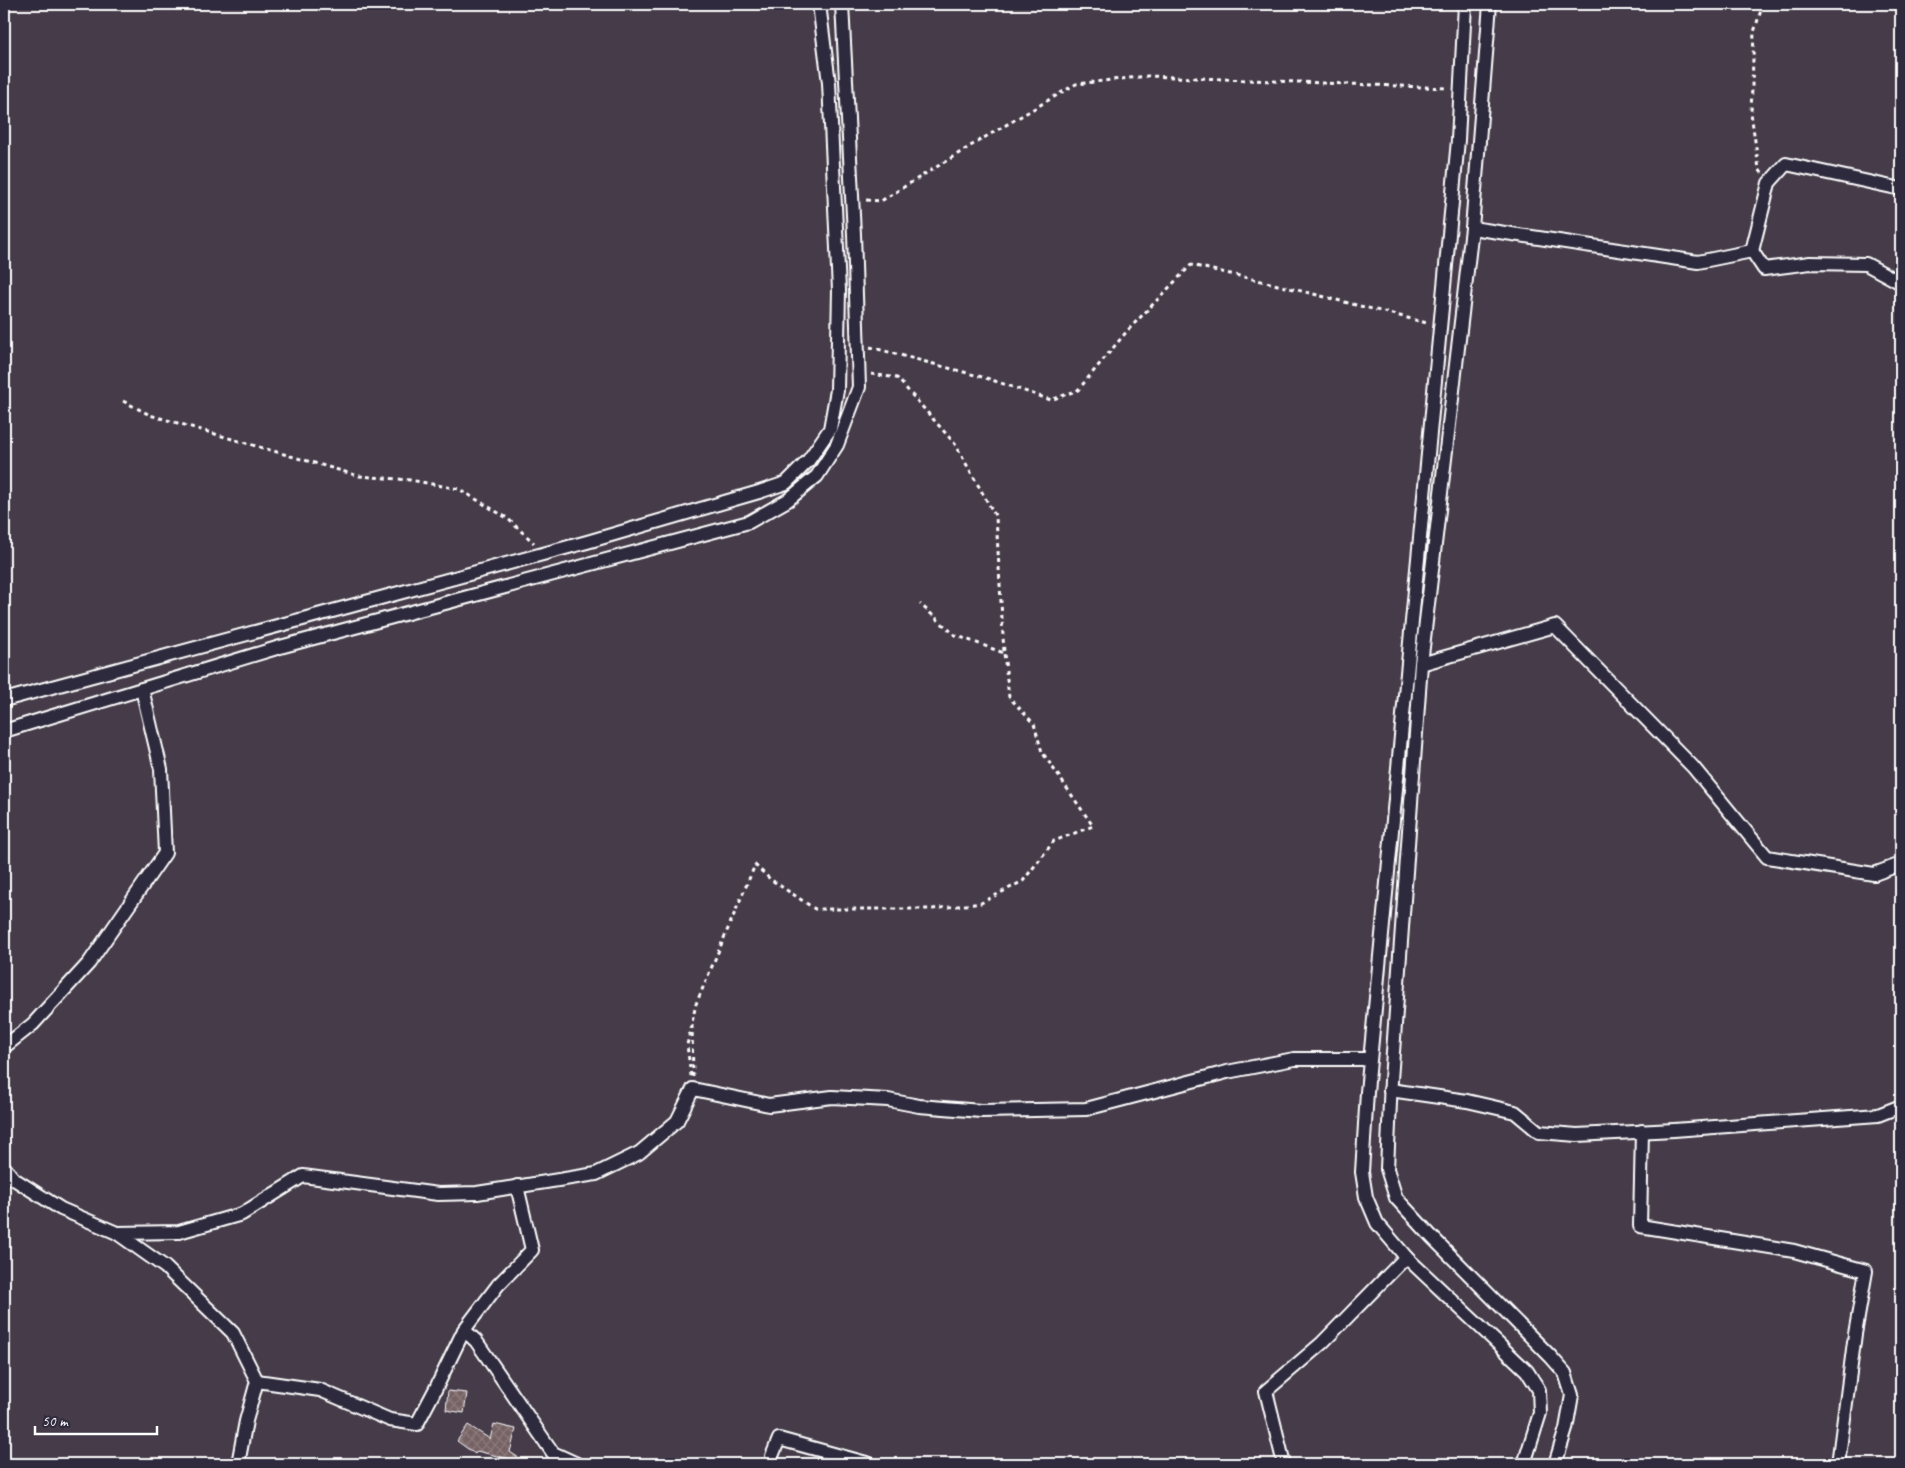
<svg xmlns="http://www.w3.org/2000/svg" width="1905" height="1468" font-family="Caveat,sans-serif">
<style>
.building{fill:url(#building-cross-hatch);stroke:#fff}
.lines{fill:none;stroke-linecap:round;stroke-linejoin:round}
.street-casing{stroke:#fff;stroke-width:16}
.path{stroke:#fff;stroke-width:3;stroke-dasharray:4 4;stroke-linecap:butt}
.street{stroke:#2f2a3d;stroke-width:12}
</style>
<defs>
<pattern id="building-cross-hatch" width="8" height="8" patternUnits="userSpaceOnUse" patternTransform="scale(1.25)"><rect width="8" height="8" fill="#776264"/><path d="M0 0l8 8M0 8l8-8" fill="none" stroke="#8b7a7b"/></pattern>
</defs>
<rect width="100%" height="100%" fill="#453b49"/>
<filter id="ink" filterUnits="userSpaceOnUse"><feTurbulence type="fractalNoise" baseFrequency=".02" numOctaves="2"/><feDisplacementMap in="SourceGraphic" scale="10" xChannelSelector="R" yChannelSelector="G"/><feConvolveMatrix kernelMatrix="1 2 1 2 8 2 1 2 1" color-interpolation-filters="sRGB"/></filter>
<g filter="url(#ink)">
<!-- building -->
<g class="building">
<polygon points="448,1391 467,1393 464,1413 446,1410"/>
<polygon points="494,1424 516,1429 510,1452 522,1460 521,1462 477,1451 475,1454 457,1441 468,1425 490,1439"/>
</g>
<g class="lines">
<!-- street casing -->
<g class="street-casing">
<g id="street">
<polyline points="1465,4 1458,140 1367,1092 1362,1172 1366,1197 1377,1223 1406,1257 1527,1371 1539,1390 1540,1413 1524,1464"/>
<polyline points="1490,4 1472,228 1421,664 1391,1080 1387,1169 1396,1198 1431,1236 1551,1357 1565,1373 1572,1395 1566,1429 1555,1464"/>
<polyline points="1472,228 1698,262 1752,251 1769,183 1786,164 1901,189"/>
<polyline points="1752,251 1764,269 1810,263 1866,264 1901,283"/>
<polyline points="1421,664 1555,626 1693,767 1767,857 1874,874 1901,864"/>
<polyline points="4,700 587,542 759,492 786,483 808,461 830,429 837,390 839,290 829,83 819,4"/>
<polyline points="4,731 280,647 749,522 788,500 817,476 837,445 859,387 854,234 842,4"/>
<polyline points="4,1047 33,1024 89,963 165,853 161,769 142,689"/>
<polyline points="1390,1090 1467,1101 1515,1112 1539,1132 1577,1135 1674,1130 1878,1115 1901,1106"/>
<polyline points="1642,1131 1640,1226 1794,1251 1866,1271 1855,1334 1838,1464"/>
<polyline points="4,1167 14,1179 61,1209 117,1233 179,1232 242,1214 303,1176 438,1194 477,1193 596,1174 639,1153 677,1121 693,1089 769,1105 832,1097 888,1100 919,1106 981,1111 1086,1109 1227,1072 1294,1059 1370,1059"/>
<polyline points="117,1233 165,1267 233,1333 257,1381 246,1421 238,1464"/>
<polyline points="464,1330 476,1341 553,1453 577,1464"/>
<polyline points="257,1381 320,1390 390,1420 417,1424 436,1388 464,1330 498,1285 532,1250 517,1186"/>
<polyline points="772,1456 779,1439 870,1464"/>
<polyline points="1284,1464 1266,1391 1322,1343 1406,1257"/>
</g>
</g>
<!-- path -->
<g class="path">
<polyline points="1762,173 1759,169 1751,113 1754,32 1763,4"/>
<polyline points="866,200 881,201 982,139 1076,84 1148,76 1448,88"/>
<polyline points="870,347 986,378 1051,400 1078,390 1128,330 1191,265 1270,283 1427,323"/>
<polyline points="871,374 897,378 955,444 996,517 1004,653 955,635 920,604"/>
<polyline points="123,401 150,415 359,476 410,480 459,489 507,518 534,543"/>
<polyline points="692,1025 693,1077"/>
<polyline points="691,1076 687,1045 696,1004 755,865 770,879 815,909 933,909 981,903 1023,881 1054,841 1093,826 1042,752 1034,724 1009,697 1004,653"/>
</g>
<!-- street -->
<use href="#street" class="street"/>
</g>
</g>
<!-- margin -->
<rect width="1905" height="1468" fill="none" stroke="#2f2a3d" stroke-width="20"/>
<rect x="10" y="10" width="1885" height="1448" fill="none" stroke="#fff" stroke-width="2" filter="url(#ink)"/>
<!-- scale -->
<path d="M35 1426v8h122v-8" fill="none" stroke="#ffffff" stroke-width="2.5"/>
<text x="42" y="1426" font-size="15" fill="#ffffff" stroke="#2f2a3d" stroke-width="4" paint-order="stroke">50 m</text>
</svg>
